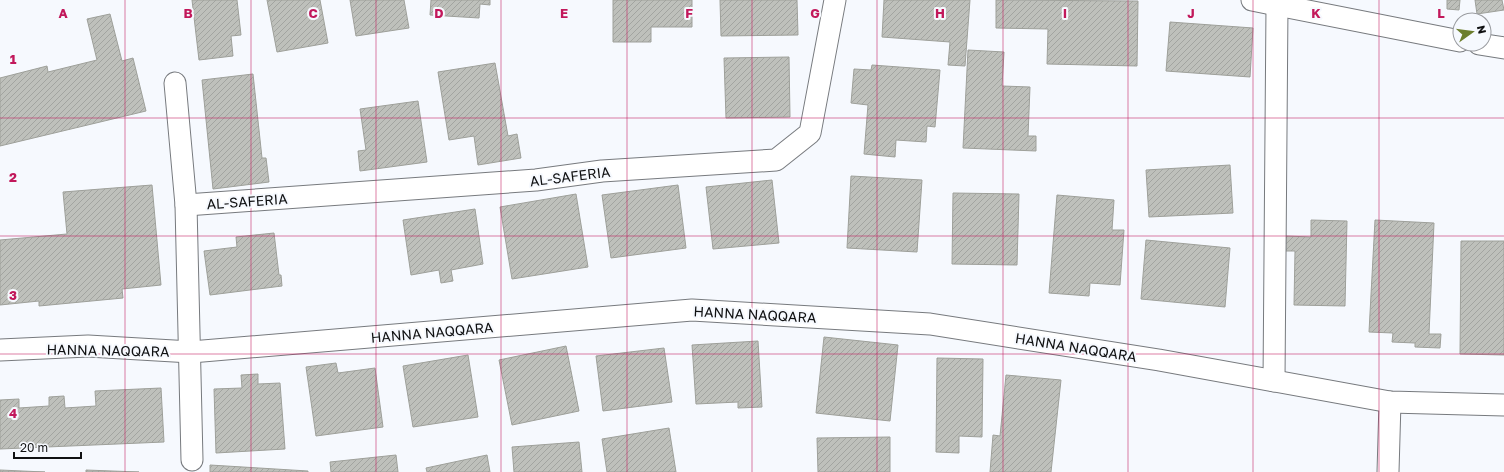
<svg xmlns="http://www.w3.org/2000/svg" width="1504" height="472" font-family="'Golos Text',sans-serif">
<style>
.building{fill:url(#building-hatch);stroke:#9ea09a}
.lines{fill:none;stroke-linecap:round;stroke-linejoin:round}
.street-casing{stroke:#777a7e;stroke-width:23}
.street{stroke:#fff;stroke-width:21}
.grid{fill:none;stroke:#c2185b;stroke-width:1;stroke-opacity:0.55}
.labels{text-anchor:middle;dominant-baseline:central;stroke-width:4;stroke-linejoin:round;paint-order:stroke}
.street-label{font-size:14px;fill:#101112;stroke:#f6f9fe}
.grid-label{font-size:13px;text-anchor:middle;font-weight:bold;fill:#c2185b;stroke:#f6f9fe;stroke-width:4;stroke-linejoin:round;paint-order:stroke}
</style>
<defs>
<pattern id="building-hatch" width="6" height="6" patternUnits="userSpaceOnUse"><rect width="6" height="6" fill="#bec0bb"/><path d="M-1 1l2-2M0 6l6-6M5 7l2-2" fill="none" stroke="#a2a4a0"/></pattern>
</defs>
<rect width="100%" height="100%" fill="#f6f9fe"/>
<!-- building -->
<g class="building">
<polygon points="192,0 237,0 241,35 231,36 233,56 199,60"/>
<polygon points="267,0 320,0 328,43 277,52"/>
<polygon points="350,0 404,0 409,28 356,36"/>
<polygon points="431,0 490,0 490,5 480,4 479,18 430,15"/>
<polygon points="613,0 692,0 692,27 651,27 651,42 613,42"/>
<polygon points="720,0 797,0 798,35 721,36"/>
<polygon points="884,0 970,0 965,66 948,65 950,42 882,37"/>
<polygon points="996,0 1138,1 1137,66 1047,64 1048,29 996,28"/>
<polygon points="1447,0 1460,0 1459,10 1447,9"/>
<polygon points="1475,0 1502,0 1504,10 1477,14"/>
<polygon points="110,14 122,61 133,58 146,111 0,146 0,78 47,66 48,72 97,60 87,19"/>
<polygon points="1170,22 1253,28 1250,77 1166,71"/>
<polygon points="968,50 1004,52 1002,86 1030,87 1028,136 1036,136 1036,151 963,148"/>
<polygon points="789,57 790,117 726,118 724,58"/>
<polygon points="495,63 508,136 517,134 521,158 478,165 474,136 449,140 438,72"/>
<polygon points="872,65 940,70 935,127 927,126 926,142 896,140 895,157 864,154 868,105 851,103 854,69 871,70"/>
<polygon points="253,74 262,158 266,158 269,182 213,189 202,80"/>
<polygon points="418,101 427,162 360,171 358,151 366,150 360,109"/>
<polygon points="1230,165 1233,213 1149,217 1146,170"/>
<polygon points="851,176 922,180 917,252 847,248"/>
<polygon points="772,180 779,243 713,249 706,187"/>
<polygon points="152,185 161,285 122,289 123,298 39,306 39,301 0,305 0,240 67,234 63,192"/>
<polygon points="678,185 686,248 611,258 602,195"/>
<polygon points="953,193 1019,194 1017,265 952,264"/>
<polygon points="576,194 588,267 512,279 500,207"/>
<polygon points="1057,195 1114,200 1112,230 1124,230 1120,285 1090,283 1089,296 1049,293"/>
<polygon points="475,209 483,264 451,270 453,281 441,283 439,270 411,275 403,220"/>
<polygon points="1311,220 1347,221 1345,306 1294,305 1295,251 1285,251 1286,236 1311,237"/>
<polygon points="1375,220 1434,223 1429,334 1441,334 1440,348 1415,347 1415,343 1392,342 1393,333 1369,332"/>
<polygon points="274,233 279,275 281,275 282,286 210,295 204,251 237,247 236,237"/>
<polygon points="1146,240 1230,248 1225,307 1141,299"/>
<polygon points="1461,241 1504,241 1504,355 1460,354"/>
<polygon points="824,337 898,345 890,421 816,413"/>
<polygon points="758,341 762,407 738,408 738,402 696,404 692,345"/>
<polygon points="566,346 579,411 512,425 499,360"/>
<polygon points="664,348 672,402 603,411 596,356"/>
<polygon points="468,355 478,417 413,427 403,366"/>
<polygon points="937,358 983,359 982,437 959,436 959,453 936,452"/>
<polygon points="336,363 338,373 375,368 383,427 316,436 306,367"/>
<polygon points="258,374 258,384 280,383 285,449 216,453 214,389 242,388 241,375"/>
<polygon points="1006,375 1061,380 1051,472 990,472 993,435 1000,436"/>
<polygon points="161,388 164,442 0,449 0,400 19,399 19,408 49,406 49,397 64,396 65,408 96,406 95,391"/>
<polygon points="669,428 676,472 607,472 602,439"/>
<polygon points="890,437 890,472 818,472 817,438"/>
<polygon points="579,442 582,472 514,472 512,447"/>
<polygon points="396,455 398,472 331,472 330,462"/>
<polygon points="487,455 490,472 427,472 426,468"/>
<polygon points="210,465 308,471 308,472 210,472"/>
<polygon points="0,470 45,472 0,472"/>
<polygon points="86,470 139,472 86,472"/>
</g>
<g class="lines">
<!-- street casing -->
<g class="street-casing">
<g id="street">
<polyline points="1252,0 1460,41"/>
<polyline points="1479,44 1504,48"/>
<polyline points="175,83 186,205 192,460"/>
<polyline points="186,205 536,180 602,171 776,160 810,133 835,0"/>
<polyline points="0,350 88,346 191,352 692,310 930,324 1159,360 1390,402 1504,405"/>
<polyline points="1274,381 1277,6"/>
<polyline points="1388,472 1390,402"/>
</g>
</g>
<!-- street -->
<use href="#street" class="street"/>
</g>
<!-- grid -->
<path class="grid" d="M125,0V472M251,0V472M376,0V472M501,0V472M627,0V472M752,0V472M877,0V472M1003,0V472M1128,0V472M1253,0V472M1379,0V472M0,118H1504M0,236H1504M0,354H1504"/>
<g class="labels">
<!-- street labels -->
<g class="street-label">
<text transform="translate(570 176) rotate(-7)">AL-SAFERIA</text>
<text transform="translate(247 201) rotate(-4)">AL-SAFERIA</text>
<text transform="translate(755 314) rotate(3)">HANNA NAQQARA</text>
<text transform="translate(432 332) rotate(-5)">HANNA NAQQARA</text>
<text transform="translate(1076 347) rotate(9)">HANNA NAQQARA</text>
<text transform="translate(108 350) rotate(1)">HANNA NAQQARA</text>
</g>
</g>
<g class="grid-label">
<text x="63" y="18">A</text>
<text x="188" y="18">B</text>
<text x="313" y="18">C</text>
<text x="439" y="18">D</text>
<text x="564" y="18">E</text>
<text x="689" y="18">F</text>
<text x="815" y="18">G</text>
<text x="940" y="18">H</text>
<text x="1065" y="18">I</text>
<text x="1191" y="18">J</text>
<text x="1316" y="18">K</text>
<text x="1441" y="18">L</text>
<text x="13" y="64">1</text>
<text x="13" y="182">2</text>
<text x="13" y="300">3</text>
<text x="13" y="418">4</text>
</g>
<!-- north arrow -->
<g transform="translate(1472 32) rotate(76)"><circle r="19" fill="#f6f9fe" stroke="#9a9ca0"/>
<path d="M0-3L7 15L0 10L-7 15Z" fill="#6c7e2d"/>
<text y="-6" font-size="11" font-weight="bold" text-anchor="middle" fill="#101112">N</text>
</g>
<!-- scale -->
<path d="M14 452v6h67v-6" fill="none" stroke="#101112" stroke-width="2"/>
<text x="20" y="452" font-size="12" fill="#101112" stroke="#f6f9fe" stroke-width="3" paint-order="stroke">20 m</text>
</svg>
